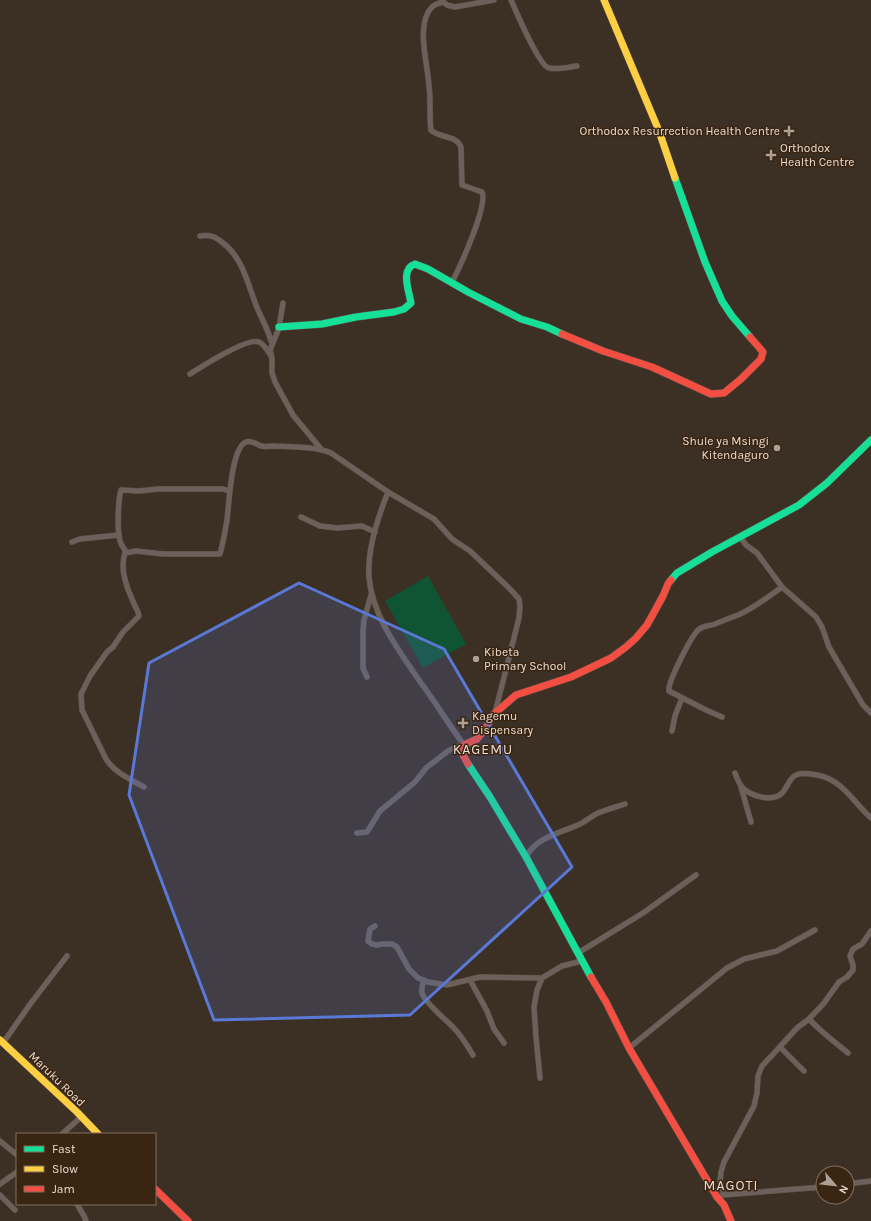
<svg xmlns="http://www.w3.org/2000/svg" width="871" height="1221" font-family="Karla,sans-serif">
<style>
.green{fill:#0f5533}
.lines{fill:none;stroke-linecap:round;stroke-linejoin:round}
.street-casing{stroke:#5a4f45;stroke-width:6}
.fast-casing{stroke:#5a4f45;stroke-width:8}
.slow-casing{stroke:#5a4f45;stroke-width:8}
.jam-casing{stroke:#5a4f45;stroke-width:8}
.street{stroke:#6b615a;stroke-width:5}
.fast{stroke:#16e098;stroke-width:7}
.slow{stroke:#ffcf43;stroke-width:7}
.jam{stroke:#f24e42;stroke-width:7}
.marked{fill:#5a79d6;fill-opacity:0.2;stroke:#5a79d6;stroke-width:3;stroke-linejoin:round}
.poi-dot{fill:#ada094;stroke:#3a2512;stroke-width:1.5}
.labels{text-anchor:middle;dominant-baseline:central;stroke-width:3;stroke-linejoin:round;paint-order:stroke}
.poi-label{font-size:12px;fill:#eadcd0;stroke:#3a2512;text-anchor:start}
.street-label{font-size:12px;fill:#eadcd0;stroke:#3a2512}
.quarter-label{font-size:14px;letter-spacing:1px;fill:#eadcd0;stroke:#3a2512}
</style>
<rect width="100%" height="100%" fill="#3c3025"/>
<!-- green -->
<polygon class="green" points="428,576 466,644 423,668 385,601"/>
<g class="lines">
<!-- street casing -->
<g class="street-casing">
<g id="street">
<path d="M511,0C516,11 539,66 549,68C556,70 569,67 577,66"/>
<polyline points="442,1 447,5 455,7 494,0"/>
<path d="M443,2C439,3 435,4 432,7C415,24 428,64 429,86C431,100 429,115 431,130C438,138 457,135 461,147L462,185L482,192C488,206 460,267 452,282"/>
<path d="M200,236C210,234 216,237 223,243C244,259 248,286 258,310C263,321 269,332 272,344"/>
<polyline points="283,303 279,328 270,350 272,358 272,373 275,382 293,415 321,449"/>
<path d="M190,374C201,367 248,337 259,342C264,344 268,351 271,356"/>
<polyline points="301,517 320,526 337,528 362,526 375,532"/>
<polyline points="740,537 746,545 757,553 782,587 816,617 822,627 829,647 863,705 871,713"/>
<polyline points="72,542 80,539 119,535"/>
<path d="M125,553V550C123,547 121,545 120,541C117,530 118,501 121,490L139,491L158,489H223L229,491"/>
<polyline points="367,677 363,668 363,631 364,620 371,595"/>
<path d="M722,717L706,710L669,691C667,683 691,637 698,630C702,626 709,626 715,624C722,621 730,618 738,615C754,608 768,597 782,587"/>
<polyline points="672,731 675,716 682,698"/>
<path d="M735,773C737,778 739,785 744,789C752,796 771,802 781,794C787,789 789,778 796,775C802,772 811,774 817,775C842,779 854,803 871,818"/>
<path d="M144,787C130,779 114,772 106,759L82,710L81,694L90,676L107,652L113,647L123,632L139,616C138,610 134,605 132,599C126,586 120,567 125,553L136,551L163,554H220C223,543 225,532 227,520C229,505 231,448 246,442C251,440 256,444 261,446C265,447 269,446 273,446C292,447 313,446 331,453L388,492L434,519L452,539L470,551L510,589L519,599L520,606L519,618L495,713"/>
<polyline points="741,787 751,822"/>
<path d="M357,833L367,832L380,811L415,782L426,768L448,751L456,747L464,745C449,725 436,703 421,683C400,652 372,616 369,577C367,550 378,517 388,492"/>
<path d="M526,857C536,837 561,833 580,824C586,821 592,816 598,813C607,809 616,807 625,804"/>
<polyline points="375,926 370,929 368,941 372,944 377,945 382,944 392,944 397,947 409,969 418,978 428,982 447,985 480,977 542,978 562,966 582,961"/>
<polyline points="578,953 643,913 696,875"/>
<path d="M424,980C423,984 421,988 422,993C425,1003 445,1019 453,1027C461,1035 467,1045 473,1055"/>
<polyline points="470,980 487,1011 494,1029 504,1043"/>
<path d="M809,1019C821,1032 835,1042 848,1053"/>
<polyline points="3,1043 31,1003 67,956"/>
<polyline points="780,1047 804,1071"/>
<polyline points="629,1048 727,968 744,959 777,951 815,930"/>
<polyline points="540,1078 536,1037 534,1007 537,990 542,978"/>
<polyline points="62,1134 81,1117"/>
<polyline points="0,1141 17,1155"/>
<polyline points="0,1184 17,1172"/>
<polyline points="847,1184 871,1181"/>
<polyline points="724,1194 720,1182 721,1172 724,1162 754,1106 757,1093 758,1076 762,1066 776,1051 797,1028 809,1019 824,1003 839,982 847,977 853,970 853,965 850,956 853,949 862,944 871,931"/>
<polyline points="0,1195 15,1210"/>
<polyline points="722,1195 823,1187"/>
<polyline points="77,1204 84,1216 86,1221"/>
</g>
</g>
<!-- fast casing -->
<g class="fast-casing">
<g id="fast">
<polyline points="675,178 705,262 722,301 732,316 750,337"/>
<path d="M279,327L322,324L356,317L394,312L404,309L411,303C409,291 400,269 415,264L428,269L468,292L521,319L547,327L562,334"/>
<polyline points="671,580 677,573 712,552 799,505 827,483 871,440"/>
<polyline points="468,764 490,797 526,857 591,977"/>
</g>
</g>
<!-- slow casing -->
<g class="slow-casing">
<g id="slow">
<polyline points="604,0 659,131 675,178"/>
<polyline points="0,1040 77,1112 98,1134"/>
</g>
</g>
<!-- jam casing -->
<g class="jam-casing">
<g id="jam">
<polyline points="562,334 603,351 652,367 711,394 724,393 741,379 761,359 763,352 750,337"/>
<polyline points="468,764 463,755 464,745 477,739 486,728 494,714 516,695 571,677 611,658 626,647 636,638 647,625 663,596 668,584 671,580"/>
<polyline points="591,977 606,1002 629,1048 717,1197 724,1205 731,1221"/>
<polyline points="155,1189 188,1221"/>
</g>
</g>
<!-- street -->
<use href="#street" class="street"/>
<!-- fast -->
<use href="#fast" class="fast"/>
<!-- slow -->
<use href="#slow" class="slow"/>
<!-- jam -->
<use href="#jam" class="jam"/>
</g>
<!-- marked area -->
<path class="marked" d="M299,583L444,649L572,867L410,1015L214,1020L129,795L149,663Z"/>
<!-- markers -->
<g class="poi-dot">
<path d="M787 125h4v4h4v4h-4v4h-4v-4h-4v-4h4z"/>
<path d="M769 149h4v4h4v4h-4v4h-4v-4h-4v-4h4z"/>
<circle cx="777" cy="448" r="4"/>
<circle cx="476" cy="659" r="4"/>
<path d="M461 717h4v4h4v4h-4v4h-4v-4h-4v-4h4z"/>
</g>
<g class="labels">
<!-- poi labels -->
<g class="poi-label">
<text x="780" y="131" text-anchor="end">Orthodox Resurrection Health Centre</text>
<text x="780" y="148">Orthodox<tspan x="780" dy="14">Health Centre</tspan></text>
<text x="769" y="441" text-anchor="end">Shule ya Msingi<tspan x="769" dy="14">Kitendaguro</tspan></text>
<text x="484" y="652">Kibeta<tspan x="484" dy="14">Primary School</tspan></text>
<text x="472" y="716">Kagemu<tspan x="472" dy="14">Dispensary</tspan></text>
</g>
<!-- street labels -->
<g class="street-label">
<text transform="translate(57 1079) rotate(44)">Maruku Road</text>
</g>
<!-- quarter labels -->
<g class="quarter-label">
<text x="483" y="749">KAGEMU</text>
<text x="731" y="1185">MAGOTI</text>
</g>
</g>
<!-- legend -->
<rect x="16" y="1133" width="140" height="72" fill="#3a2512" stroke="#806e5e"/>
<rect x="24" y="1146" width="20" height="6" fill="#16e098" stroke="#806e5e"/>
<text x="52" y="1153" font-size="12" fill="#eadcd0">Fast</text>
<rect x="24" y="1166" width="20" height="6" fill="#ffcf43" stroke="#806e5e"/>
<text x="52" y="1173" font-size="12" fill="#eadcd0">Slow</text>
<rect x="24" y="1186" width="20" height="6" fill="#f24e42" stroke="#806e5e"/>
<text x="52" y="1193" font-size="12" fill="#eadcd0">Jam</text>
<!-- north arrow -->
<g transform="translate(835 1185) rotate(118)"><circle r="19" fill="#3a2512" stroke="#806e5e"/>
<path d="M0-3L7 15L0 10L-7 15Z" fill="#ada094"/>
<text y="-6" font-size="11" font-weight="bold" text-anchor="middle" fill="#eadcd0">N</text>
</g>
</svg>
